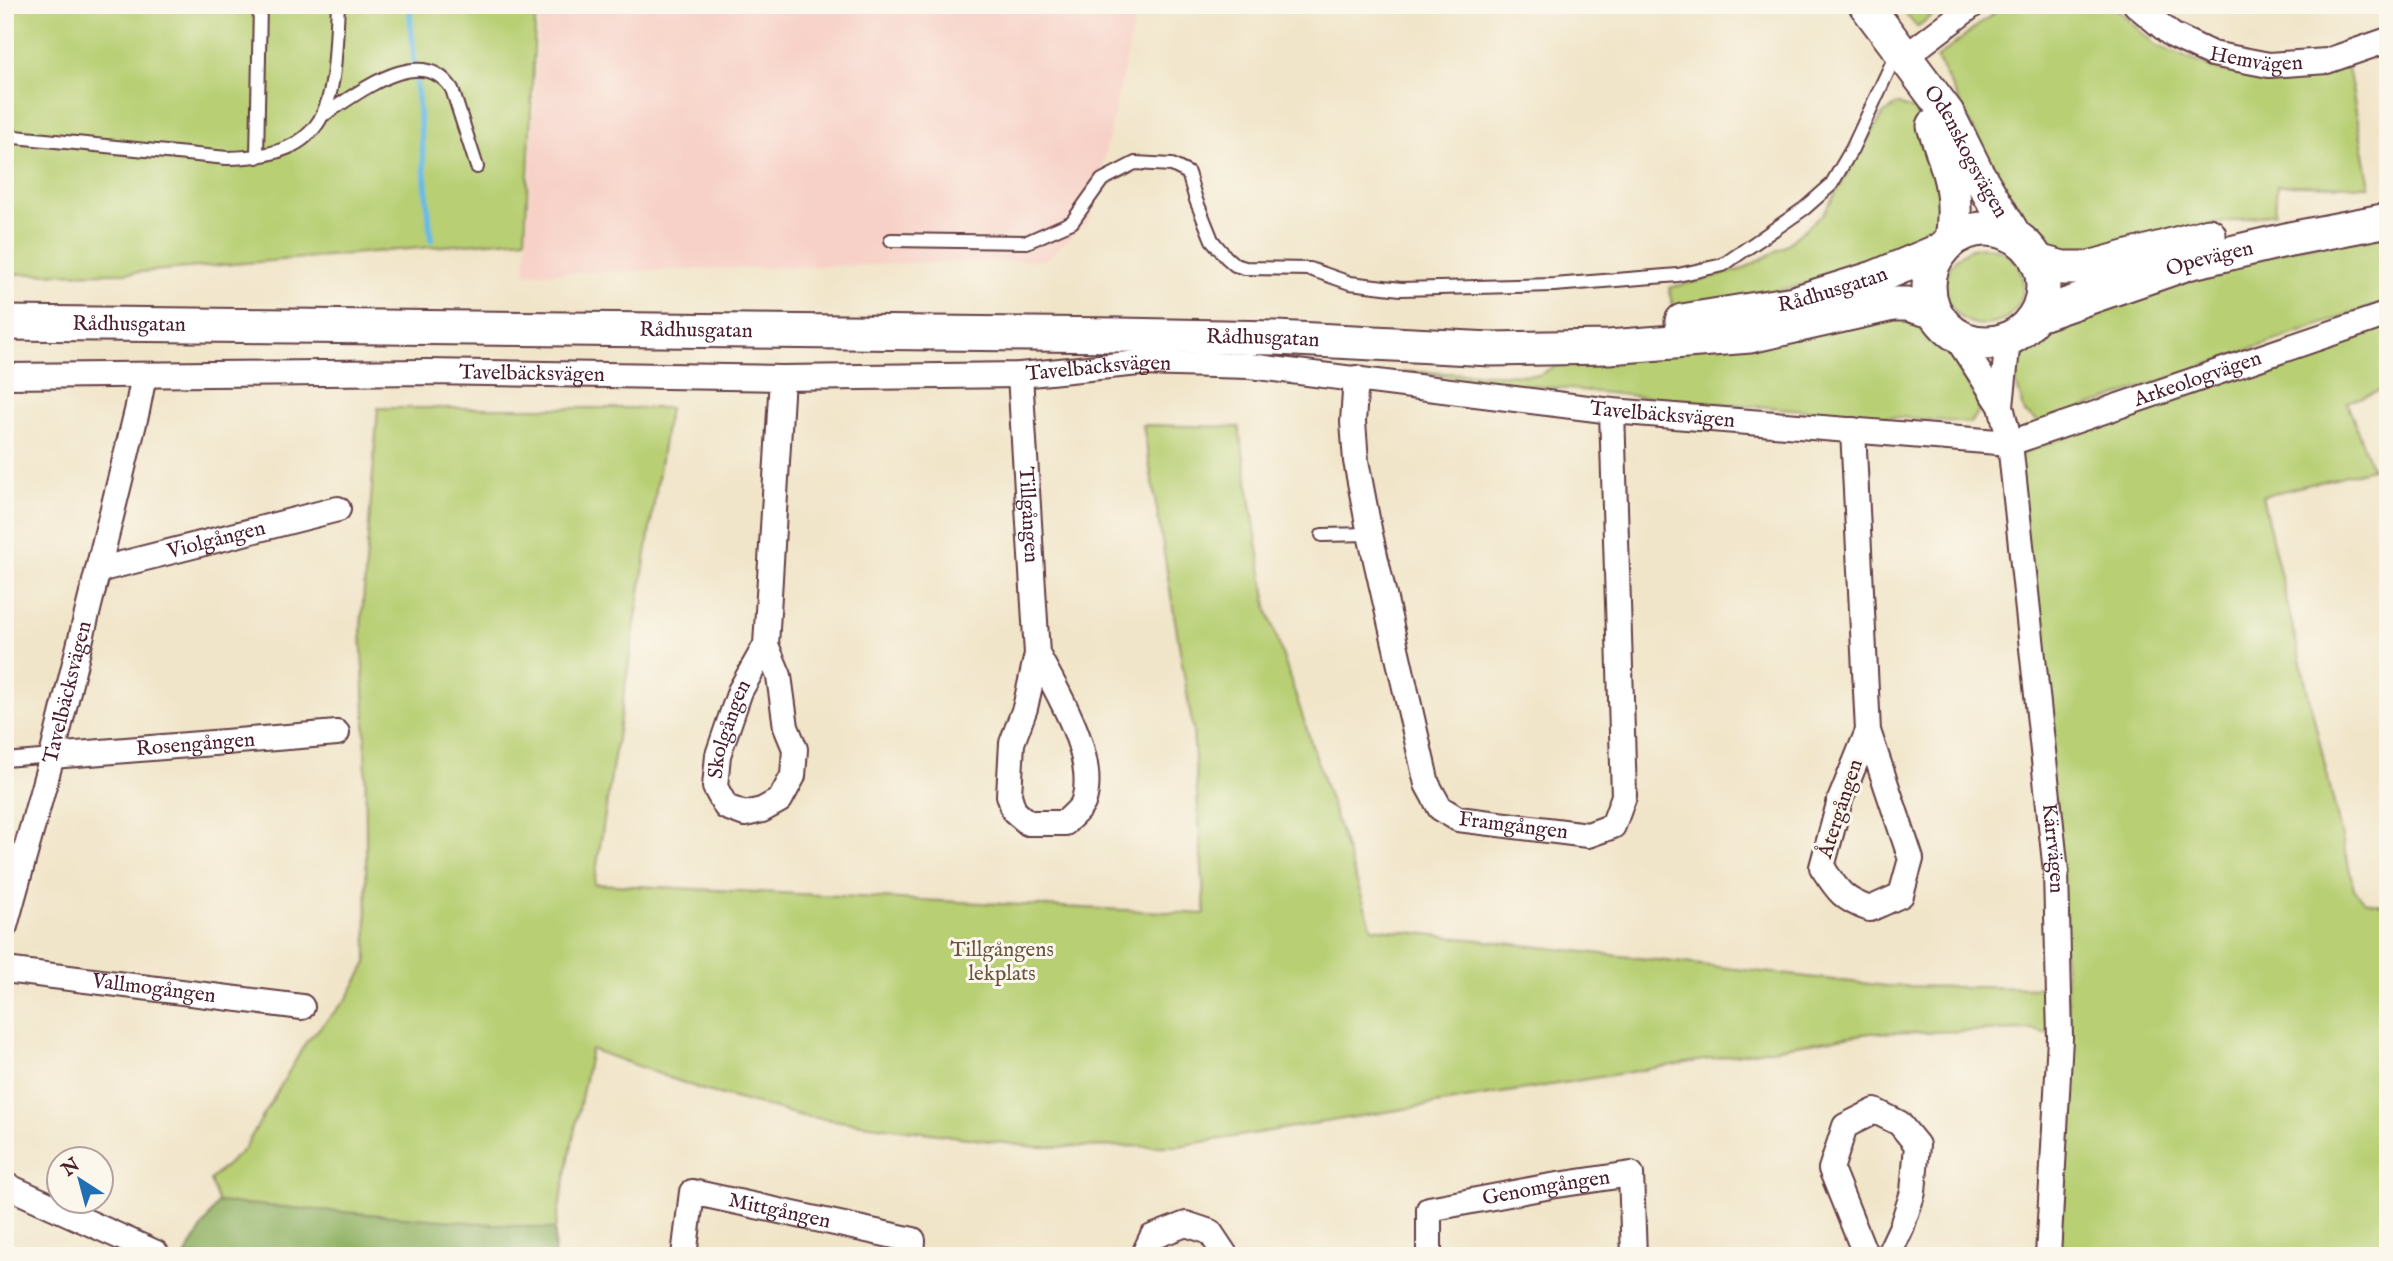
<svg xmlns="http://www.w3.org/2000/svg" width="2393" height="1261" font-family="'IM FELL English',serif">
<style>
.built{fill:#f7d1c7}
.green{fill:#b8cf73;stroke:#81774f;stroke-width:2}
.forest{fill:#92b265;stroke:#6e6848;stroke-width:2}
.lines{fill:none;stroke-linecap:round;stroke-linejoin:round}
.stream{stroke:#68bae4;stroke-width:6}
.lane-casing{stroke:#633d43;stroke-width:16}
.street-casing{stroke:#633d43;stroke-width:28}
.secondary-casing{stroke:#633d43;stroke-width:37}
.lane{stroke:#fff;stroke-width:12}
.street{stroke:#fff;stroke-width:24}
.secondary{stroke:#fff;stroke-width:33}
.labels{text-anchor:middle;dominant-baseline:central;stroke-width:6;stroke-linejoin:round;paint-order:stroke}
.street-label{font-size:21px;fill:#4a1f2b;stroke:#fbf7ec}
.park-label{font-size:21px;fill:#6b5441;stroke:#fbf7ec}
</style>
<rect width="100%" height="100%" fill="#fbf7ec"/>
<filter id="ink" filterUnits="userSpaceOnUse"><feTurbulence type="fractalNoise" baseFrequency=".0143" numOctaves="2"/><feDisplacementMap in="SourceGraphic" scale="14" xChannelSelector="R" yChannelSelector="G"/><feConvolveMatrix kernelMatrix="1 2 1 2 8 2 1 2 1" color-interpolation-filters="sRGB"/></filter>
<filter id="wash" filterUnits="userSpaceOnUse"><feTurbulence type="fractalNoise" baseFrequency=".00686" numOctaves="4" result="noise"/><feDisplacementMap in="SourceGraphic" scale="28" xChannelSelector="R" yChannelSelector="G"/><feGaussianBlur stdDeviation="1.57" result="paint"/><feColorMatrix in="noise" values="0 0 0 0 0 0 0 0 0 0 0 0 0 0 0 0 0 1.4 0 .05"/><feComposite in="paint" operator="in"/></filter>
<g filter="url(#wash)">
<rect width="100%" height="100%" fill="#f1e5c9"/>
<!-- built -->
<polygon class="built" points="540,5 1138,5 1091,218 1046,260 525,274"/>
<!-- green -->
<g class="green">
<polygon points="5,5 536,5 525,239 129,273 5,274"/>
<polygon points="1898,5 1946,5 1917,27"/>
<polygon points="2004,5 2113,5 2155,45 2214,69 2272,78 2347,62 2370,186 2277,185 2275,213 2188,229 2093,253 2064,254 2046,246 2029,228 1995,179 1980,143 1937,58"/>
<polygon points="1898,104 1915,110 1925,129 1946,197 1938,230 1917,247 1862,272 1674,313 1669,288 1743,269 1784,247 1823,214 1883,114"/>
<polygon points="2388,235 2388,301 2041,423 2025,413 2016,382 2017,358 2030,342 2063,321 2276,251"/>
<circle cx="1984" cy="286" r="39"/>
<polygon points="1891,316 1915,320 1950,355 1978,401 1979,411 1971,423 1676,400 1403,372 1539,375 1567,359"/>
<polygon points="2388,323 2388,388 2347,402 2372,469 2262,496 2354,889 2365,901 2388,906 2388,1256 2054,1256 2071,1038 2018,454"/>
<polygon points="378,408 669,408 594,884 1205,914 1193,730 1143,425 1239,427 1268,611 1372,928 1887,986 2054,988 2054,1035 2033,1030 1870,1033 1178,1146 1035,1147 802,1116 703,1090 591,1049 555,1229 554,1256 185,1256 218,1202 210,1180 244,1149 306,1042 347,999 367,963 365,714 361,628"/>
</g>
<!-- forest -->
<polygon class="forest" points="218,1202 555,1229 554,1256 185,1256"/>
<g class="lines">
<!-- stream -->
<polyline class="stream" points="409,5 431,240"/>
</g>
</g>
<g filter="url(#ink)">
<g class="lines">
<!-- lane casing -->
<g class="lane-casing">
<g id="lane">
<path d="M325,114C359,93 421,42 452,89L477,167"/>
<path d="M5,136L227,158C339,157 333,94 338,5"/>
<polyline points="257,157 260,5"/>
<polyline points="891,240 1027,242 1072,222 1102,180 1135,163 1172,165 1188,173 1196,200 1212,240 1226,257 1235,265 1245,268 1310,269 1350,283 1401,289 1554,285 1678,275 1723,265 1805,208 1831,185 1852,149 1891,65 1905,58"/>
<polyline points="1322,535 1370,534"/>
<polyline points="5,760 52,756"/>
</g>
</g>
<!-- street casing -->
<g class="street-casing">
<g id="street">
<path id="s1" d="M2136,5L2172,35L2212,54L2269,65L2327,61L2388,40"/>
<polyline points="1905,57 1973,5"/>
<polyline points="1954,334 2001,406"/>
<path id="s2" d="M2008,339L2001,406L2010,443L2056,872L2060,1038L2048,1256"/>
<path id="s3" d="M1020,375L1037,654L1025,708L1012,743L1009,795L1014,811L1028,823H1065C1070,817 1080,810 1083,803C1099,759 1057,691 1037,654"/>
<path id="s4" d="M5,376L427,372L782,378L1020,375L1139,363L1250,366L1612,411L2010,443L2388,314"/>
<path id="s5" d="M1356,378L1353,422L1356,461L1370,534L1427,784L1440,808L1458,819L1588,835L1613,826L1624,796L1612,411"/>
<path d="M1853,430L1868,731L1840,800L1822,867C1837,890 1843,900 1870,909L1901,895L1911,859L1868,731"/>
<path id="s6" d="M98,570L338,509"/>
<path id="s7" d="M766,645L779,676L786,727L795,749L793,776L780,800L762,810L745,814L726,807L715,787L718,755L740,691L766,645L782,378"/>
<path id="s8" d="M52,756L337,733"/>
<path id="s9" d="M5,926L52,756L137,411L144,375"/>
<path id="s10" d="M5,970L302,1007"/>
<polyline points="5,1185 156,1253"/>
<path id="s11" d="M684,1256L692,1192L913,1240L912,1256"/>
<polyline points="1143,1256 1152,1237 1186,1224 1210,1232 1226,1256"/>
<path id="s12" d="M1429,1256V1209L1551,1186L1631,1174L1634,1256"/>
<polyline points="1866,1256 1831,1169 1845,1126 1875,1111 1899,1123 1917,1145 1913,1192 1902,1226 1888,1256"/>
</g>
</g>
<!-- secondary casing -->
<g class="secondary-casing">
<g id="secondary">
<path id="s13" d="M1866,5L1947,113L1977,173L2014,235"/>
<path d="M1934,126C1949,170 1959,193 1952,240"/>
<circle cx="1986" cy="286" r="57"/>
<polyline points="2037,261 2063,268 2089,268 2209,235"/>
<path id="s14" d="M2035,316L2188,263L2290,239L2388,220"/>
<path id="s15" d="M1682,321L1794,303L1874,278L1941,250"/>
<path id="s16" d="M5,323L1119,335L1276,338L1491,349L1609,347L1750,336L1893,304H1907L1935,312"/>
</g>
</g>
<!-- lane -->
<use href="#lane" class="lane"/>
<!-- street -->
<use href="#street" class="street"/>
<!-- secondary -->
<use href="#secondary" class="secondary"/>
</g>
</g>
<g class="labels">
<!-- street labels -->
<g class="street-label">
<text stroke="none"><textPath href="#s1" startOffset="136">Hemvägen</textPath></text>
<text stroke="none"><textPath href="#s13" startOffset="178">Odenskogsvägen</textPath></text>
<text stroke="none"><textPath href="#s14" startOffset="184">Opevägen</textPath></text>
<text stroke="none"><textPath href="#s15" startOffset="154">Rådhusgatan</textPath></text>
<text stroke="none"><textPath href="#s16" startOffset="124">Rådhusgatan</textPath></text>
<text stroke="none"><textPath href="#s16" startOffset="691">Rådhusgatan</textPath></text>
<text stroke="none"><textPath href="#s16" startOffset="1258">Rådhusgatan</textPath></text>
<text stroke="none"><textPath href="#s4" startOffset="1094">Tavelbäcksvägen</textPath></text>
<text stroke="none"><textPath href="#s4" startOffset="527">Tavelbäcksvägen</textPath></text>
<text stroke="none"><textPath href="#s4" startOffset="2208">Arkeologvägen</textPath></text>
<text stroke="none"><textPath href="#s4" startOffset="1661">Tavelbäcksvägen</textPath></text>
<text stroke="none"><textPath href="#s3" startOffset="140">Tillgången</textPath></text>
<text stroke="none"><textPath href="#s6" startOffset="122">Violgången</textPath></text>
<text stroke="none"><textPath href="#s9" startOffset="242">Tavelbäcksvägen</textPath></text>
<text stroke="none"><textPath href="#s7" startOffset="304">Skolgången</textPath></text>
<text stroke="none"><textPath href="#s8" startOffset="144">Rosengången</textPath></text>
<text transform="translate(1841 809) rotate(-72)">Återgången</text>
<text stroke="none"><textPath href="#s5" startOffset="518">Framgången</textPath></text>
<text stroke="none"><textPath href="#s2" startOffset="513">Kärrvägen</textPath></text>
<text stroke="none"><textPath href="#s10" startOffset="150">Vallmogången</textPath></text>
<text stroke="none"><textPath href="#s12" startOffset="166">Genomgången</textPath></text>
<text stroke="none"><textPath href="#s11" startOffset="154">Mittgången</textPath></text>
</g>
<!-- park labels -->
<g class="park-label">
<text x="1002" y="950">Tillgångens<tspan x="1002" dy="24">lekplats</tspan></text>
</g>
</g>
<!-- margin -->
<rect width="2393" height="1261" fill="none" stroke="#fbf7ec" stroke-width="28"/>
<!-- north arrow -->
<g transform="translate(80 1180) rotate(324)"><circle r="33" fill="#fbf7ec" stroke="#b4a19f" stroke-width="2"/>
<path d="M0-5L12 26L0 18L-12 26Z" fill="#1f6fb2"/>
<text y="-10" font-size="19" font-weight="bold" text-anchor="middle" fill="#4a1f2b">N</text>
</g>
</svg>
